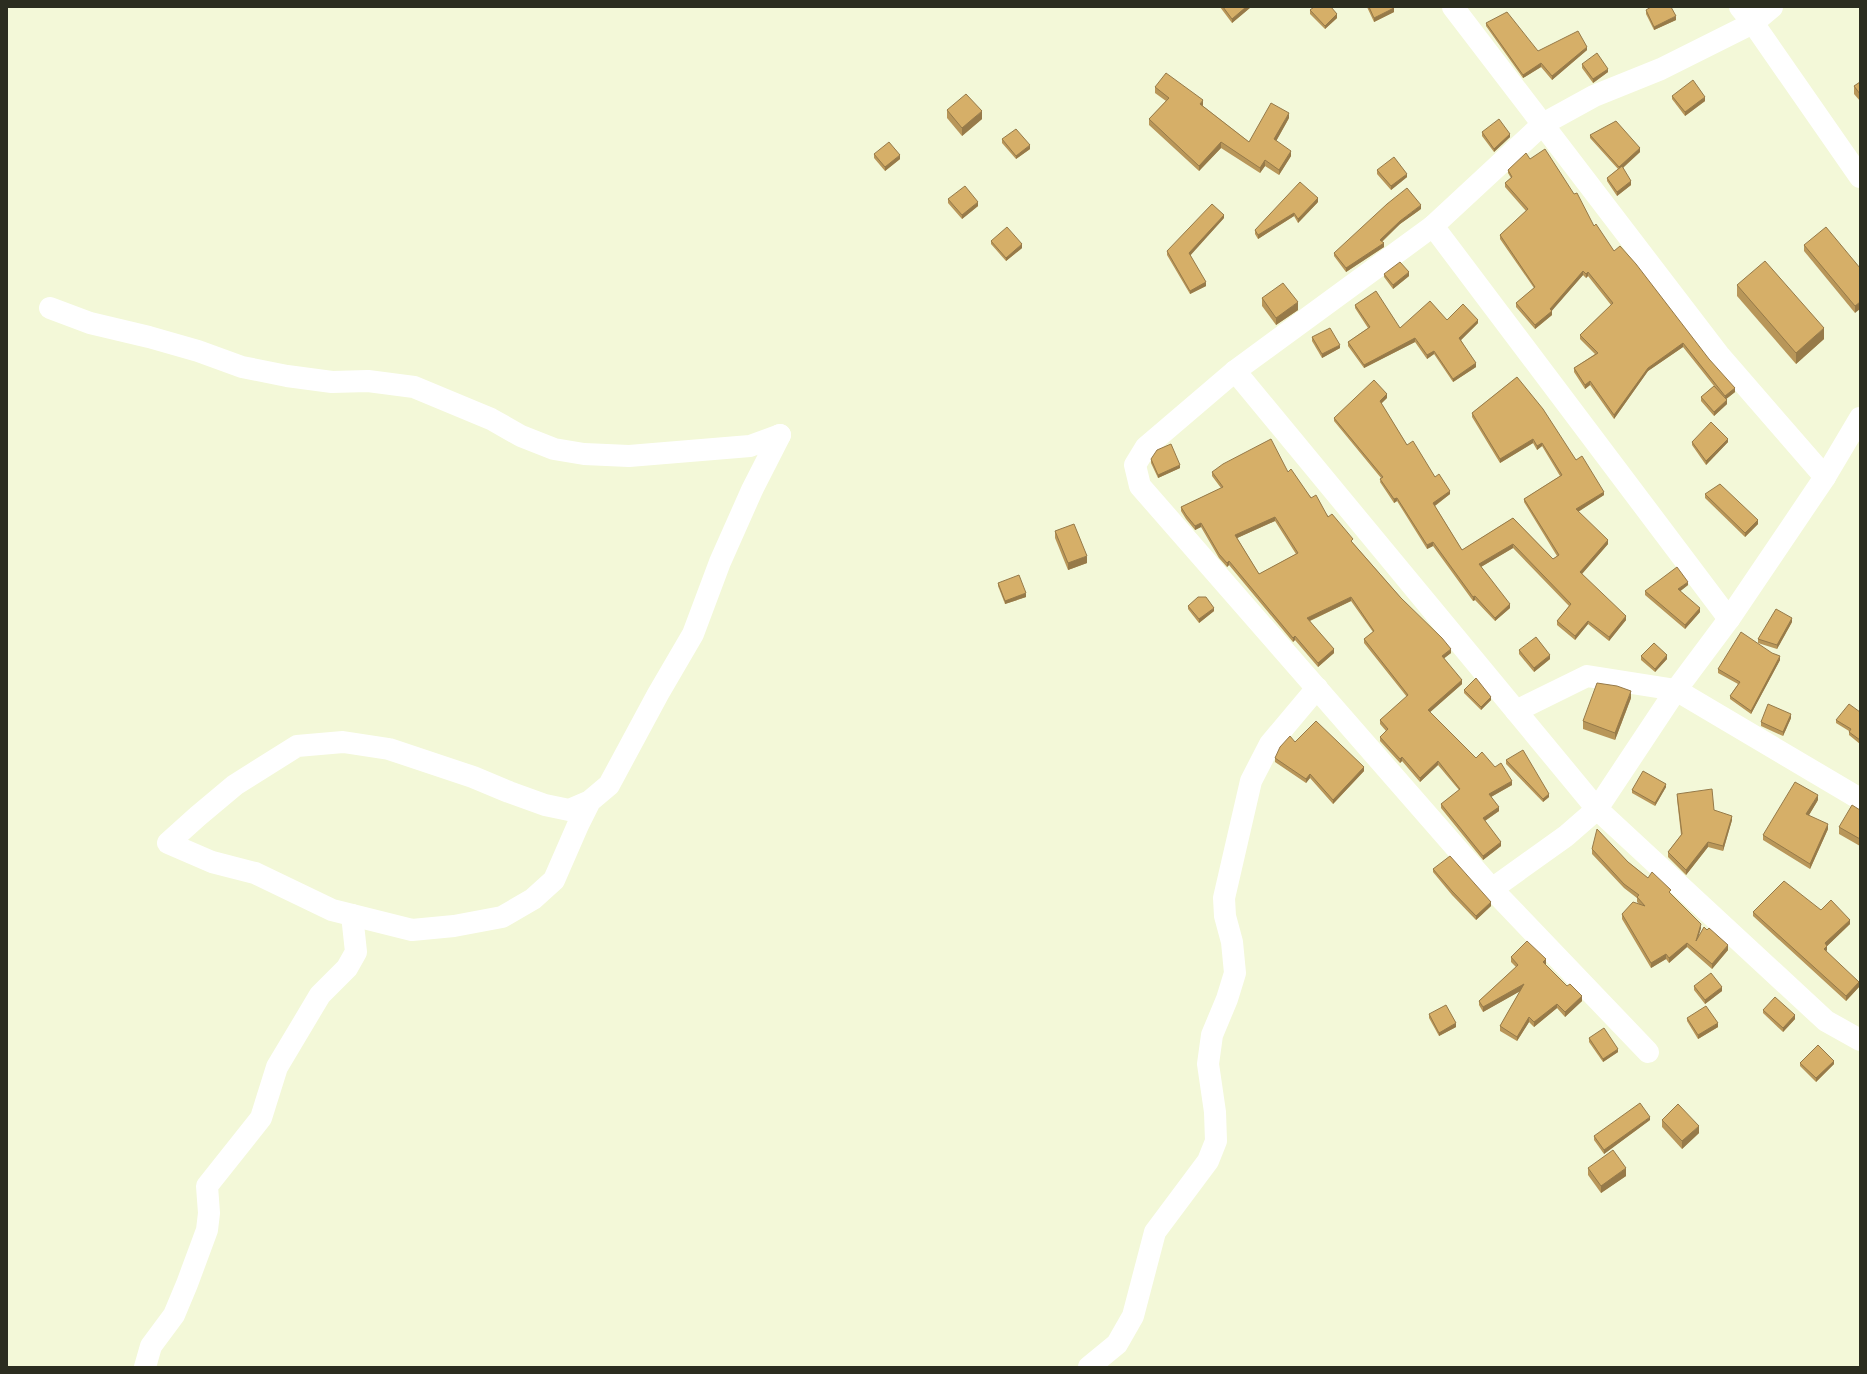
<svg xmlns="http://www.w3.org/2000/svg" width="1867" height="1374" font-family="'Space Grotesk',sans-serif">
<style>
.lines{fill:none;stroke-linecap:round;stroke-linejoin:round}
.minor{stroke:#fff;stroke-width:22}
.wall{fill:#b89659;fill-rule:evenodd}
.shaded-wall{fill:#967a49}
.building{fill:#d6af68;stroke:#967a49;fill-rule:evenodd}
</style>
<rect width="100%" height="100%" fill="#f3f8d8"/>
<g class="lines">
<!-- minor -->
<g class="minor">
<polyline points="1453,7 1719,355 1825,477"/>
<polyline points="1740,7 1753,23 1860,177"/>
<polyline points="1433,226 1729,619"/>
<polyline points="50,308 90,323 149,337 198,351 242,367 287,376 332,382 368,381 414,387 491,419 521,436 554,449 584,454 629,456 750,446 780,435"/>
<polyline points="1235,371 1597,809 1826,1021 1860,1040"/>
<polyline points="1516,711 1587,676 1676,690 1860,799"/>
<polyline points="590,801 578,825 554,880 533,899 502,917 454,926 412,930 332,910 255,873 212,862 168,843 198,816 235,785 297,746 343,742 389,749 473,777 509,792 545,805 569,810 590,801 609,785 658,694 693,634 720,562 752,490 780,435"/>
<polyline points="1492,889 1566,836 1597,809 1676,690 1729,619 1825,477 1860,418"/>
<polyline points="1648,1052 1492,889 1140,486 1135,465 1146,447 1235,371 1433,226 1543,124 1594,96 1661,69 1753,23 1772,7"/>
<polyline points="145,1367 151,1346 174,1315 187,1284 207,1230 209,1213 207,1186 261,1118 277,1067 320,995 347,968 356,952 352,915"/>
<polyline points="1089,1367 1117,1344 1133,1316 1155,1232 1208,1161 1216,1141 1215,1112 1208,1064 1212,1035 1227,999 1235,973 1232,942 1225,916 1224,898 1251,781 1270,744 1317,688"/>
</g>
</g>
<!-- wall -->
<g class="wall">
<polygon points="1220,7 1251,7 1232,23"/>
<polygon points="1367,7 1394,7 1394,12 1374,22"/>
<polygon points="1310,10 1337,18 1325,29 1310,14"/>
<polygon points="1646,10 1676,20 1654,30 1646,14"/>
<polygon points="1486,23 1538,51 1587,50 1552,80 1541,67 1523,78 1486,26"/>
<polygon points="1582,64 1608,72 1593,83 1582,68"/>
<polygon points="1860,82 1860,101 1854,94 1854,86"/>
<polygon points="1155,87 1203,105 1203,106 1249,142 1289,118 1276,141 1291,156 1279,175 1265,166 1260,173 1221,148 1199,171 1149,125 1149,119 1166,101 1155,93"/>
<polygon points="1672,96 1705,101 1685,116 1672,99"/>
<polygon points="947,110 982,119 962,136 947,118"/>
<polygon points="1482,132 1510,137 1494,152 1482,136"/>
<polygon points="1590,135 1640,152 1623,168 1631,185 1617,196 1607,181 1607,178 1618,169 1590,138"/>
<polygon points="1002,139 1030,149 1016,159 1002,143"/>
<polygon points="874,154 900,159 885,171 874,158"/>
<polygon points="1530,159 1594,226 1614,251 1735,392 1726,399 1727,404 1714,416 1701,401 1701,397 1714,386 1683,347 1648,371 1614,419 1590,385 1585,389 1574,372 1574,368 1595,354 1580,339 1580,335 1611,305 1588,276 1586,278 1583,275 1551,311 1552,315 1535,329 1516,307 1516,303 1534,288 1500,239 1500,235 1526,211 1505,187 1505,183 1511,178 1508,173 1508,170"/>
<polygon points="1377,170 1407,177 1391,190 1377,174"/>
<polygon points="948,199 978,206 962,219 948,203"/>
<polygon points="1318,202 1298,223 1294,216 1258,239 1255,234 1255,230"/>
<polygon points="1421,209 1400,224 1382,242 1384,247 1346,272 1334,256 1334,253"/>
<polygon points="1224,218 1190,255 1206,286 1190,294 1167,255 1167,251"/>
<polygon points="991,241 1022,248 1006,261 991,244"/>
<polygon points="1804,245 1860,268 1855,313 1804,251"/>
<polygon points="1384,274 1409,276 1393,289 1384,277"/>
<polygon points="1737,285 1824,339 1796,364 1737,296"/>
<polygon points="1262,298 1298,310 1276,325 1262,306"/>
<polygon points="1355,305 1400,328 1447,320 1478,323 1461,340 1476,367 1453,382 1434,354 1427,359 1415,342 1364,368 1348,346 1348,342 1368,328 1355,308"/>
<polygon points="1312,337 1340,348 1322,358 1312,341"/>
<polygon points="1517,377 1576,460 1604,495 1578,512 1608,544 1582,574 1626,620 1609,641 1588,624 1575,640 1557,625 1557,621 1569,606 1513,548 1481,567 1510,608 1495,621 1475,600 1473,601 1433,546 1427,549 1397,501 1394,503 1380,482 1381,478 1334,421 1334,418 1387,398 1381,403 1407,445 1450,494 1435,506 1462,550 1513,518 1553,559 1557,556 1524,502 1524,499 1560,476 1542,446 1537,450 1533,443 1500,463 1472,417 1472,413"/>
<polygon points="1692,442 1728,442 1706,465 1692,445"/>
<polygon points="1151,459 1180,468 1158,478 1151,463"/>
<path d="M1212,472H1288L1353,543L1401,598L1451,653L1444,658L1462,684L1430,712L1476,758L1512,785L1491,797L1499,811L1485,821L1501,846L1483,860L1441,808V804L1459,790L1438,765L1420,782L1402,761L1400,763L1380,741V737L1386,731L1380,724V720L1407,697L1364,643V639L1373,632L1351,601L1310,621L1334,653L1318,667L1295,640L1293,642L1229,565L1227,567L1219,558L1201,527L1195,530L1186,519L1181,511V507L1221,488L1212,476ZM1275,521L1296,554L1259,574L1237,538Z"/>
<polygon points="1705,494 1758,524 1745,537 1705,498"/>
<polygon points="1055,531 1087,563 1068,570 1055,538"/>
<polygon points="998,583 1026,597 1005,604 998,586"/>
<polygon points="1688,585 1680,591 1700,612 1685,629 1645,595 1645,591"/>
<polygon points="1188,606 1214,611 1199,623 1188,609"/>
<polygon points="1792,622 1777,649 1758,643 1758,639"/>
<polygon points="1519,650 1550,659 1534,672 1519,654"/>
<polygon points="1641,656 1667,659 1655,672 1641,660"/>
<polygon points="1780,660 1751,714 1730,699 1730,696 1738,684 1718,673 1718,669"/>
<polygon points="1464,690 1491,700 1481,710 1464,693"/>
<polygon points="1631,698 1615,740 1583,729 1583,721"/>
<polygon points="1860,712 1860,744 1849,735 1849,731 1836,723 1836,720"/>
<polygon points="1791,718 1783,736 1761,726 1761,722"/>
<polygon points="1295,742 1364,771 1333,804 1310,778 1306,783 1275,762 1275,758"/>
<polygon points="1506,760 1549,797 1543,802 1506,764"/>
<polygon points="1666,787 1655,806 1632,793 1632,790"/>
<polygon points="1677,794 1714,810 1732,820 1723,851 1708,847 1686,875 1668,857 1668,852 1681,835 1677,799"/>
<polygon points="1818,800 1809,815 1828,829 1810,869 1763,840 1763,835"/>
<polygon points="1860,810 1860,846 1839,834 1839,827"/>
<polygon points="1592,849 1628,862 1648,878 1671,894 1701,928 1698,937 1728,950 1712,969 1687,947 1669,963 1666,959 1651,968 1622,919 1622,914 1639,904 1637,902 1637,898 1624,888 1592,854"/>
<polygon points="1433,869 1491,906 1476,920 1452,895 1433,872"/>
<polygon points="1821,910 1850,924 1827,946 1827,950 1826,951 1859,987 1846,1001 1753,916 1753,912"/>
<polygon points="1511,957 1546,964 1546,965 1582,1001 1565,1017 1557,1008 1534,1027 1529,1022 1517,1041 1500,1031 1500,1026 1520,991 1483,1012 1479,1005 1479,1001 1516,967 1511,962"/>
<polygon points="1694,986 1722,991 1705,1004 1694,990"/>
<polygon points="1763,1010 1795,1019 1783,1032 1763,1013"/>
<polygon points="1429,1014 1456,1027 1439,1036 1429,1018"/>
<polygon points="1687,1018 1718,1027 1698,1039 1687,1021"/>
<polygon points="1589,1038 1618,1052 1603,1062 1589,1042"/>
<polygon points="1800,1063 1834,1064 1816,1082 1800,1066"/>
<polygon points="1650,1120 1604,1154 1594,1140 1594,1136"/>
<polygon points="1662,1120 1699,1133 1682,1149 1662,1127"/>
<polygon points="1588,1168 1626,1176 1601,1193 1588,1175"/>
</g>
<!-- shaded-wall -->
<g class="shaded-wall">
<polygon points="1246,7 1251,7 1232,23 1232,19"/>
<polygon points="1394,8 1394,12 1374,22 1374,18"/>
<polygon points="1337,14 1337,18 1325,29 1325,26"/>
<polygon points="1676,16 1676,20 1654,30 1654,27"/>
<polygon points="1587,47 1587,50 1552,80 1552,76"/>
<polygon points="1541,63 1541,67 1523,78 1523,75"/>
<polygon points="1608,69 1608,72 1593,83 1593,79"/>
<polygon points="1705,97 1705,101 1685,116 1685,112"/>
<polygon points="1203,100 1203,105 1200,109 1200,104"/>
<polygon points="982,111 982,119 962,136 962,128"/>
<polygon points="1289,113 1289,118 1274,145 1274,139"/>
<polygon points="1510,134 1510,137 1494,152 1494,149"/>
<polygon points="1221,142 1221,148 1199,171 1199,166"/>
<polygon points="1030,145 1030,149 1016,159 1016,156"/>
<polygon points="1640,148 1640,152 1619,171 1619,167"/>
<polygon points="1291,151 1291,156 1279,175 1279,170"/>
<polygon points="900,155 900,159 885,171 885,167"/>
<polygon points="1265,160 1265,166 1260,173 1260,168"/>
<polygon points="1407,174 1407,177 1391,190 1391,186"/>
<polygon points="1631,181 1631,185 1617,196 1617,192"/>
<polygon points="1318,198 1318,202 1298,223 1298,219"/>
<polygon points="978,202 978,206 962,219 962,215"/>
<polygon points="1421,205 1421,209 1400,224 1380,243 1380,240 1400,221"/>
<polygon points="1294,213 1294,216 1258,239 1258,235"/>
<polygon points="1224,215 1224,218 1189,257 1189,253"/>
<polygon points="1384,243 1384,247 1346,272 1346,268"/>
<polygon points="1022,244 1022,248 1006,261 1006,258"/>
<polygon points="1583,271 1583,275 1550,313 1550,309"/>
<polygon points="1409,272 1409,276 1393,289 1393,285"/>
<polygon points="1588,272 1588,276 1586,278 1586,274"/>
<polygon points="1206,282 1206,286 1190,294 1190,291"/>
<polygon points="1298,302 1298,310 1276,325 1276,318"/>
<polygon points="1860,302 1860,309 1855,313 1855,306"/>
<polygon points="1552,311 1552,315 1535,329 1535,325"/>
<polygon points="1478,320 1478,323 1459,342 1459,338"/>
<polygon points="1824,328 1824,339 1796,364 1796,353"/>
<polygon points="1415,338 1415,342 1364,368 1364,365"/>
<polygon points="1683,343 1683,347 1648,371 1614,419 1614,415 1648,368"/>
<polygon points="1340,345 1340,348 1322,358 1322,354"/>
<polygon points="1434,351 1434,354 1427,359 1427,355"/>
<polygon points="1476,363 1476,367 1453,382 1453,379"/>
<polygon points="1590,381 1590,385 1585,389 1585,385"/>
<polygon points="1735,388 1735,392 1725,400 1725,396"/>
<polygon points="1387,394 1387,398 1380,405 1380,401"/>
<polygon points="1727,400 1727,404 1714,416 1714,412"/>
<polygon points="1533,439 1533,443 1500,463 1500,459"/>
<polygon points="1728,439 1728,442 1706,465 1706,461"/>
<polygon points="1542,443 1542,446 1537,450 1537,446"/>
<polygon points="1180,465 1180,468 1158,478 1158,475"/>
<polygon points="1450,491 1450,494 1433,507 1433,503"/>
<polygon points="1604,492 1604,495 1576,513 1576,509"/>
<polygon points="1397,498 1397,501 1394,503 1394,499"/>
<polygon points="1275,517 1275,521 1235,539 1235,535"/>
<polygon points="1758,520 1758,524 1745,537 1745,533"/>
<polygon points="1201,523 1201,527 1195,530 1195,526"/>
<polygon points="1608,540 1608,544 1580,576 1580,572"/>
<polygon points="1433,542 1433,546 1427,549 1427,545"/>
<polygon points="1513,544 1513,548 1479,568 1479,564"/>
<polygon points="1087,556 1087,563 1068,570 1068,563"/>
<polygon points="1229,561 1229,565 1227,567 1227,563"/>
<polygon points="1688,582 1688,585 1678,593 1678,589"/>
<polygon points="1026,593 1026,597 1005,604 1005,601"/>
<polygon points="1475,596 1475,600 1473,601 1473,597"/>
<polygon points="1351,597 1351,601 1307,622 1307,618"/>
<polygon points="1510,604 1510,608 1495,621 1495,618"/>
<polygon points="1214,608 1214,611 1199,623 1199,619"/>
<polygon points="1700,608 1700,612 1685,629 1685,625"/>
<polygon points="1626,616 1626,620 1609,641 1609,637"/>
<polygon points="1792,618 1792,622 1777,649 1777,645"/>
<polygon points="1588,621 1588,624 1575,640 1575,636"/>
<polygon points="1295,636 1295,640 1293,642 1293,638"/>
<polygon points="1334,649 1334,653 1318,667 1318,663"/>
<polygon points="1451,649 1451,653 1442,660 1442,656"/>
<polygon points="1550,655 1550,659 1534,672 1534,668"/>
<polygon points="1667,655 1667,659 1655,672 1655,669"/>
<polygon points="1780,656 1780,660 1751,714 1751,711"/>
<polygon points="1462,680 1462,684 1428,714 1428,710"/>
<polygon points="1631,691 1631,698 1615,740 1615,733"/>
<polygon points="1491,697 1491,700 1481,710 1481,707"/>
<polygon points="1791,714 1791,718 1783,736 1783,732"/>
<polygon points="1402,757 1402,761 1400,763 1400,759"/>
<polygon points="1438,761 1438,765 1420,782 1420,778"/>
<polygon points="1364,767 1364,771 1333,804 1333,800"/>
<polygon points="1310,774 1310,778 1306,783 1306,779"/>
<polygon points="1512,781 1512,785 1489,798 1489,794"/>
<polygon points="1666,784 1666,787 1655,806 1655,803"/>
<polygon points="1549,794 1549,797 1543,802 1543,799"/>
<polygon points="1818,795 1818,800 1806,820 1806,814"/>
<polygon points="1499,807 1499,811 1483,822 1483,818"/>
<polygon points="1732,816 1732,820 1723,851 1723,846"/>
<polygon points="1828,824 1828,829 1810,869 1810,864"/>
<polygon points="1501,842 1501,846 1483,860 1483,856"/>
<polygon points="1708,842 1708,847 1686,875 1686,870"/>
<polygon points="1491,902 1491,906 1476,920 1476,916"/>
<polygon points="1850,920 1850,924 1825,948 1825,943"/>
<polygon points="1701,924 1701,928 1696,945 1696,941"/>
<polygon points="1687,943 1687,947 1669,963 1669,958"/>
<polygon points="1728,945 1728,950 1712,969 1712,964"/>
<polygon points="1827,946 1827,950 1824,954 1824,949"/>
<polygon points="1666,954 1666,959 1651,968 1651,963"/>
<polygon points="1546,959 1546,964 1543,967 1543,962"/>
<polygon points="1859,982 1859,987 1846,1001 1846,996"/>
<polygon points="1524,984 1524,989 1483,1012 1483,1007"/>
<polygon points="1722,987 1722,991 1705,1004 1705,1000"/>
<polygon points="1582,996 1582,1001 1565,1017 1565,1012"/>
<polygon points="1557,1004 1557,1008 1534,1027 1534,1022"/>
<polygon points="1795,1015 1795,1019 1783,1032 1783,1028"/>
<polygon points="1529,1017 1529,1022 1517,1041 1517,1037"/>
<polygon points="1456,1023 1456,1027 1439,1036 1439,1033"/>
<polygon points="1718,1023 1718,1027 1698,1039 1698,1035"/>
<polygon points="1618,1049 1618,1052 1603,1062 1603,1059"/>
<polygon points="1834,1061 1834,1064 1816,1082 1816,1078"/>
<polygon points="1650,1117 1650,1120 1604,1154 1604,1150"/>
<polygon points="1699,1126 1699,1133 1682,1149 1682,1141"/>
<polygon points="1626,1168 1626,1176 1601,1193 1601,1186"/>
</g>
<!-- building -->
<g class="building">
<polygon points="1223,7 1246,7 1232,19"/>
<polygon points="1314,7 1331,7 1337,14 1325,26 1310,10"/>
<polygon points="1369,7 1394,7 1394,8 1374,18"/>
<polygon points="1651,7 1671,7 1676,16 1654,27 1646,10"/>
<polygon points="1507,12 1538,51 1578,31 1587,47 1552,76 1541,63 1523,75 1486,23"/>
<polygon points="1597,53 1608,69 1593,79 1582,64"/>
<polygon points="1166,73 1203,100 1200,104 1249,142 1271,103 1289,113 1274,139 1291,151 1279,170 1265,160 1260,168 1221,142 1199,166 1149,119 1169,98 1155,87"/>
<polygon points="1693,80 1705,97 1685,112 1672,96"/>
<polygon points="1860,82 1860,94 1854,86"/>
<polygon points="966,94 982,111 962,128 947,110"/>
<polygon points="1499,119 1510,134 1494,149 1482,132"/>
<polygon points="1616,121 1640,148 1619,167 1590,135"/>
<polygon points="1016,129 1030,145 1016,156 1002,139"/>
<polygon points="889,142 900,155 885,167 874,154"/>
<polygon points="1545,149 1574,194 1577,193 1594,226 1596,224 1614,251 1620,246 1636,264 1709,359 1735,388 1725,396 1683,343 1648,368 1614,415 1590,381 1585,385 1574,368 1598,353 1580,335 1613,303 1588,272 1586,274 1583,271 1550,309 1552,311 1535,325 1516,303 1535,287 1500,235 1528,209 1505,183 1512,177 1508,170 1526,153 1530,159"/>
<polygon points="1394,157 1407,174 1391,186 1377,170"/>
<polygon points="1622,166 1631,181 1617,192 1607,178"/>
<polygon points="1300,182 1318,198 1298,219 1294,213 1258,235 1255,230"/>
<polygon points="965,186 978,202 962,215 948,199"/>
<polygon points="1407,188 1421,205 1400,221 1380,240 1384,243 1346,268 1334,253 1387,204"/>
<polygon points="1212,204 1224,215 1189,253 1206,282 1190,291 1167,251"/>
<polygon points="1007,227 1022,244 1006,258 991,241"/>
<polygon points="1826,227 1860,268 1860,302 1855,306 1804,245"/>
<polygon points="1765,261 1824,328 1796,353 1737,285"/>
<polygon points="1400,262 1409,272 1393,285 1384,274"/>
<polygon points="1283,283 1298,302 1276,318 1262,298"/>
<polygon points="1376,291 1400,328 1430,301 1447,320 1463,304 1478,320 1459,338 1476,363 1453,379 1434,351 1427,355 1415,338 1364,365 1348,342 1370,327 1355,305"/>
<polygon points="1330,328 1340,345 1322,354 1312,337"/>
<polygon points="1517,377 1543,409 1576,460 1582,456 1604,492 1576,509 1608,540 1580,572 1626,616 1609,637 1588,621 1575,636 1557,621 1571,604 1513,544 1479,564 1510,604 1495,618 1475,596 1473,597 1433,542 1427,545 1397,498 1394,499 1380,479 1383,477 1334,418 1374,380 1387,394 1380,401 1407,445 1413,441 1435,477 1439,474 1450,491 1433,503 1462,550 1513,518 1553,559 1559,555 1524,499 1562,475 1542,443 1537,446 1533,439 1500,459 1472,413"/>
<polygon points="1714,386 1727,400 1714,412 1701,397"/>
<polygon points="1711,422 1728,439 1706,461 1692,442"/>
<path d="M1271,439L1288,472L1291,469L1311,498L1316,495L1328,517L1332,514L1353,539L1351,541L1401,598L1442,638L1451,649L1442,656L1462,680L1428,710L1476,758L1482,752L1495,767L1501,763L1512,781L1489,794L1499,807L1483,818L1501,842L1483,856L1441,804L1460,789L1438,761L1420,778L1402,757L1400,759L1380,737L1388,729L1380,720L1408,695L1364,639L1374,631L1351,597L1307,618L1334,649L1318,663L1295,636L1293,638L1229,561L1227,563L1219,554L1201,523L1195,526L1186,515L1181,507L1223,487L1212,472L1223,464ZM1275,517L1298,553L1259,574L1235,535Z"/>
<polygon points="1171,444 1180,465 1158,475 1151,459 1157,450"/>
<polygon points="1720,484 1758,520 1745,533 1705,494"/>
<polygon points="1074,524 1087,556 1068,563 1055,531"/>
<polygon points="1677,567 1688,582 1678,589 1700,608 1685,625 1645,591"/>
<polygon points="1019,575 1026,593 1005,601 998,583"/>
<polygon points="1198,597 1206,597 1214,608 1199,619 1188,606"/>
<polygon points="1776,609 1792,618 1777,645 1758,639"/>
<polygon points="1741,632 1772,653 1780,656 1751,711 1730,696 1740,682 1718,669"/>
<polygon points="1536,637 1550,655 1534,668 1519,650"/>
<polygon points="1654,643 1667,655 1655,669 1641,656"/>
<polygon points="1476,678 1491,697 1481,707 1464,690"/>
<polygon points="1597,683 1617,686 1631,691 1615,733 1583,721"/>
<polygon points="1768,704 1791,714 1783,732 1761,722"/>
<polygon points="1849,704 1860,712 1860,740 1849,732 1851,729 1836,720"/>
<polygon points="1316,721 1364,767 1333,800 1310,774 1306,779 1275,758 1280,747 1290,736 1295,742"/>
<polygon points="1523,750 1549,794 1543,799 1506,760"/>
<polygon points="1643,771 1666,784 1655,803 1632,790"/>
<polygon points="1795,782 1818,795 1806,814 1828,824 1810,864 1763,835"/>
<polygon points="1712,789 1714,810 1732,816 1723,846 1708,842 1686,870 1668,852 1682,834 1677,794"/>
<polygon points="1852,805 1860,810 1860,839 1839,827"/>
<polygon points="1597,829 1628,862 1648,878 1652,872 1671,890 1669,892 1701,924 1696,941 1704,927 1707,930 1709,928 1728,945 1712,964 1687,943 1669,958 1666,954 1651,963 1622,914 1633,902 1645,906 1637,897 1639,895 1624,884 1592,849"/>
<polygon points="1450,856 1491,902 1476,916 1452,891 1433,869"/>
<polygon points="1784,881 1821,910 1831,900 1850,920 1825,943 1827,946 1824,949 1859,982 1846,996 1753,912"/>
<polygon points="1527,941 1546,959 1543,962 1567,986 1570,984 1582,996 1565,1012 1557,1004 1534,1022 1529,1017 1517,1037 1500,1026 1524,984 1483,1007 1479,1001 1518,965 1511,957"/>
<polygon points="1711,973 1722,987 1705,1000 1694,986"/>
<polygon points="1775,997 1795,1015 1783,1028 1763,1010"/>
<polygon points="1446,1005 1456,1023 1439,1033 1429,1014"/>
<polygon points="1706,1006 1718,1023 1698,1035 1687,1018"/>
<polygon points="1604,1028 1618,1049 1603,1059 1589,1038"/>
<polygon points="1818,1045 1834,1061 1816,1078 1800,1063"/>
<polygon points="1640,1103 1650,1117 1604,1150 1594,1136"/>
<polygon points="1678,1104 1699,1126 1682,1141 1662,1120"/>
<polygon points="1613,1150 1626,1168 1601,1186 1588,1168"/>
</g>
<!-- border -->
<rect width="1867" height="1374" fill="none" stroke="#2b2d20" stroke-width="16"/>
</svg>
